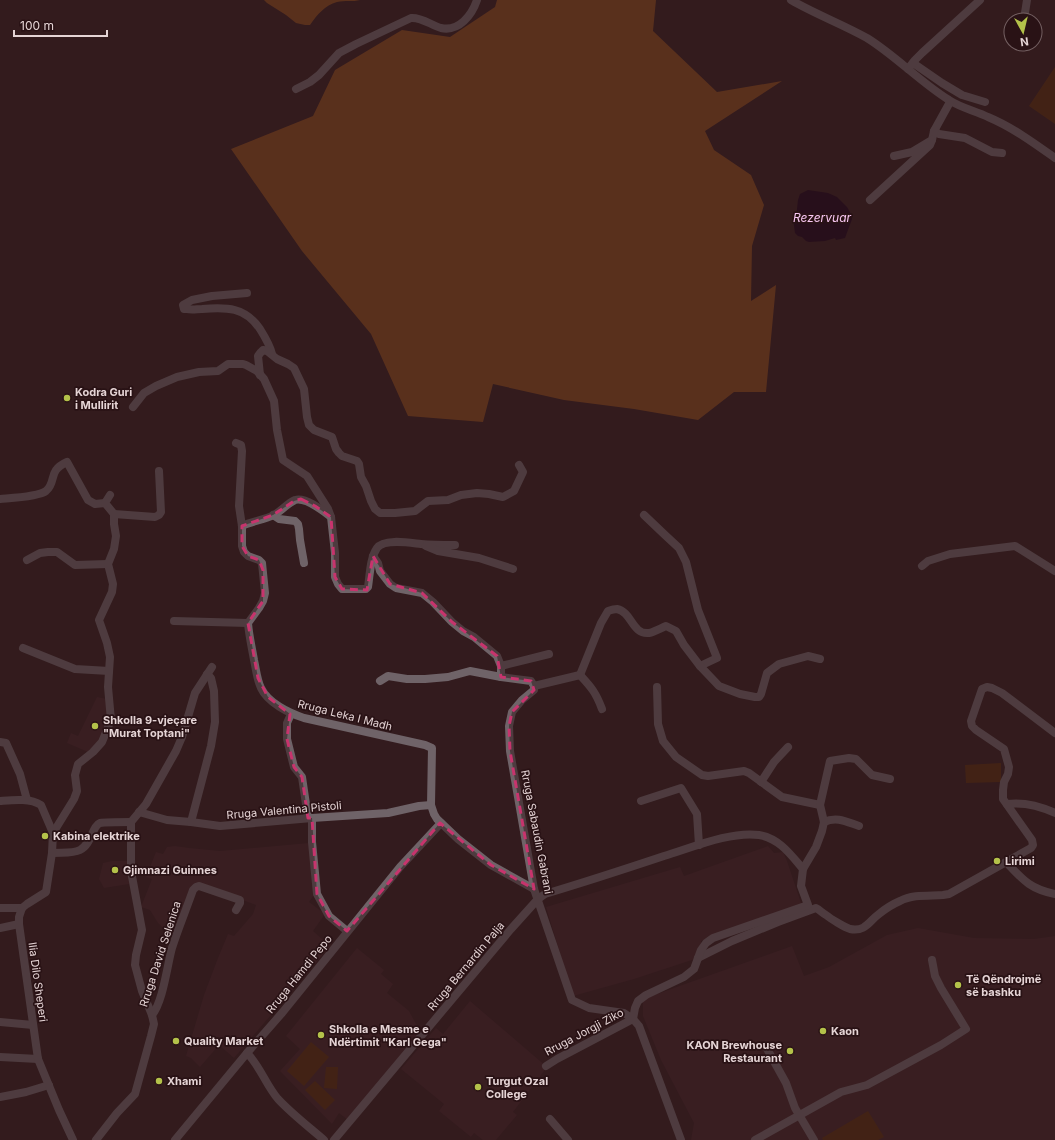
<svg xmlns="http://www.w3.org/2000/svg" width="1055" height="1140" font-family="Inter,sans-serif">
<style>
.built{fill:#412227}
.green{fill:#552c0d}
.forest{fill:#884a1c}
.water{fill:#1a0019}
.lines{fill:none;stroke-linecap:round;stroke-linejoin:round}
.minor{stroke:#6f6368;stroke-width:8}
.marked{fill:none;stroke:#c7346d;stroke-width:3;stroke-dasharray:8 5;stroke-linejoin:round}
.poi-dot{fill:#b4c24a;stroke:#291215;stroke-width:1.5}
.labels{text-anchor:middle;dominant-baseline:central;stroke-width:3.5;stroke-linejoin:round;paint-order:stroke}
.poi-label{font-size:11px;font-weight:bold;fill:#e5d4d5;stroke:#291215;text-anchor:start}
.street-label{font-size:11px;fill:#e5d4d5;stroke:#291215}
.water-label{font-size:12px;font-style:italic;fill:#f8c7f3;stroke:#291215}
</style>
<rect width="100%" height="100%" fill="#331b1e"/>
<!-- built -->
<g class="built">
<polygon points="97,697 107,699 110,720 103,738 88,752 67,743 71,733 78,736"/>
<polygon points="309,843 314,895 309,902 325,914 313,931 330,946 234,1058 219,1045 200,1067 191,1058 186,1056 204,995 218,958 228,934 234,936 253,914 256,905 197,883 194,884 181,915 175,936 168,932 158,923 150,910 141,907 152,879 146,877 156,852 163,854 167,847 175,846 189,848 220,851"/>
<polygon points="768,846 774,853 783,852 787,861 802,906 701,941 701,950 698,958 634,979 573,996 546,907 680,867 684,876"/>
<polygon points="112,861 128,861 129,884 104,888 99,879 103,863"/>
<polygon points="918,928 974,938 1034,939 1055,936 1055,1140 691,1140 694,1123 661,1060 643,1016 643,999 792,946 804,976 829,967 887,935"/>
<polygon points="357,948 384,970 381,974 393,984 387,993 409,1011 416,1024 422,1029 348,1120 339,1113 332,1124 280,1071 300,1049 286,1036"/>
<polygon points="470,1001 547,1067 513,1112 517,1115 496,1140 483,1140 474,1133 471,1137 439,1111 444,1104 401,1069 436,1028 443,1034"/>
</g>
<!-- green -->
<g class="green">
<polygon points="1055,67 1055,124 1029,106"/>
<polygon points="1001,763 1001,782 966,783 965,765"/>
<polygon points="311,1042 329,1057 304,1086 287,1071"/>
<polygon points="326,1067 338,1067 337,1089 324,1088"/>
<polygon points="315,1081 335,1100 325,1110 305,1090"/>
<polygon points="868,1111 884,1137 878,1140 823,1140 822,1138"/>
</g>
<!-- forest -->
<g class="forest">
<path d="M264,0H360C353,2 345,0 337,2C325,5 317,15 310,25H305L296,23L286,15L267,3Z"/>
<polygon points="497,0 656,0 653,31 717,92 782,81 705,131 714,150 751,175 764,205 752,246 751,301 776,285 766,392 734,392 698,420 634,409 564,400 493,384 483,422 408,416 371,334 302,251 231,149 313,116 335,70 402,30 450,37 495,7"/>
</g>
<!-- water -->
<polygon class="water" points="808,190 828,193 837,197 847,207 851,214 852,219 845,238 836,240 835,238 825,241 809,242 806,241 802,237 798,236 795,233 793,219 796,218 798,200 800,194"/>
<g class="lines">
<!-- minor -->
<g class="minor">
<path d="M791,0C815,14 842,24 867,38C896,56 920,82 949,100C961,108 976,111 988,117C1012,127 1034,143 1055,158"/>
<polyline points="1024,19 1027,0"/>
<polyline points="913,63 942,83 962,95 985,102"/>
<polyline points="908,69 915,60 922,53 980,0"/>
<path d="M296,89L310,82L319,75L339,53L356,44L411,18C421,17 431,25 441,28C459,32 472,15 477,0"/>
<polyline points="934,131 939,134 965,138 992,152 1002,153"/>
<polyline points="894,156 912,152 932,140 934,131 950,102"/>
<polyline points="870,200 930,145 932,140"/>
<path d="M247,293L212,296L192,300L183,305L184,309H187C192,310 197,309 202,309C227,307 245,307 260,329C265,337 270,345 272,354"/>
<polyline points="260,375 258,356 261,352 263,350 267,351 277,359 288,364 294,368 304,389 307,417 309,425 314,430 332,437 336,449 339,453 342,456 357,461 359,464 361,477 366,486 371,501 375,509 380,513 395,513 415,511 428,501 448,500 461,495 477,493 489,494 503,497 514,491 523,472 519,465"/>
<polyline points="133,407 144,393 156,386 177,377 199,372 218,371 228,364 243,364 246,365 257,371 264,379 274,401 277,430 283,460 307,476 328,509 331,517"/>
<path d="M236,443L241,445L242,451L239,506L242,526V546L244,552L248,556L259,560L262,563L265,593L263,601L259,608L248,623C249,636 252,648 254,660C256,669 257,680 261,688C268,703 289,713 304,718L425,745L432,748L431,805L434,814L437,819L458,839L491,865L534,889"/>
<path d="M0,499C11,498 38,497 46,491C57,482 47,471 67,462L88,500L95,504L105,503"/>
<polyline points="114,514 155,517 159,515 161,512 159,471"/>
<polyline points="273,515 279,519 295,521 298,524 299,529 300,540 304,563"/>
<polyline points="644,515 665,535 679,548 686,562 698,610 717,658 700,666"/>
<path d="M242,526C252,521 264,520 274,515C281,511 288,503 295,500C306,497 322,510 331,517L335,553V577L338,584L342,589H366L368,587C370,574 370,558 377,548C384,538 411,543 421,544C432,545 444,545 455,545"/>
<polyline points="426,546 438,551 479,558 513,569"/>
<polyline points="373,556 378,563 380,571 390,584 396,588 422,593 433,602 452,622 463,631 474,637 497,656 501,666 501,677"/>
<polyline points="27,560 40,553 48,552 57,552 75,565 108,564"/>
<polyline points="922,566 928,561 950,554 1015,546 1055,571"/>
<polyline points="174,621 248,623"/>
<polyline points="23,648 75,669 109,671"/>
<polyline points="501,666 549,654"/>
<path d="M580,675L601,623L608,611C611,610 615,609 617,609C632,612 632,635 649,633C654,632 661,628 666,626L676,631L684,645L700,666L719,686L740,694L755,697H759L761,694L767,673L779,664L808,656L820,659"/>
<path d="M580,675C592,688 596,693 602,709"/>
<polyline points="380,681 388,676 407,679 425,679 448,677 470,671 501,677 531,681 534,686 534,690 522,700 512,712 509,726 510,751 534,889 572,1000 589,1008 624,1013 633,1019 639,1026 681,1140"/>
<polyline points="534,686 580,675"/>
<polyline points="657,687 658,724 663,741 676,757 702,775 708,776 744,771 749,773 782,797 820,805"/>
<polyline points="291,714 287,723 287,739 294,767 302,777 308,818"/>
<polyline points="0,742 6,743 20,774 27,800"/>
<polyline points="761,782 774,762 788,747"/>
<path d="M0,801C13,800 30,798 41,805L53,833"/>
<polyline points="641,801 681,788 697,814 699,845"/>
<path d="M1007,804C1023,802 1040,806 1055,813"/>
<polyline points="139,812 167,820 191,822 220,826 312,818 388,813 419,806 431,805"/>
<polyline points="312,818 312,842 317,894 329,916 347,931"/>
<polyline points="131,822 146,804 176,751 182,737 195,693 212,667"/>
<polyline points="191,822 211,746 215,722 214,691 211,678 207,674"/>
<path d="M824,822C837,816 847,822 859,826"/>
<path d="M52,853C61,852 72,854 80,850C92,844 92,826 100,823C106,822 124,822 131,822"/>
<path d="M1006,862C1023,880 1030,889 1055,894"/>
<polyline points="0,908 22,908"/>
<polyline points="0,928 19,924"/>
<path d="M698,958L732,941L778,922L816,908C820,910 822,913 826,915C831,919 844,927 850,929C866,932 869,921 879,914C885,909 893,904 900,901C913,894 930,896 943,895L949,894L1031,848L1033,845L1032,840L1003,799V790L1004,782L1008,774L1009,767L1004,749L976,730L972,726L971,721L982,689L987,687L992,688L1002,693L1055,733"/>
<path d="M152,1015C163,1002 167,966 172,948C178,929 186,910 193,890L196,887L199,886L240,900V903L236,910"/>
<polyline points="0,1022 33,1025"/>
<polyline points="766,1047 786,1083 795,1108 814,1140"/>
<path d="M247,1053C260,1066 266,1085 278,1099C292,1114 309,1127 324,1140"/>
<polyline points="0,1057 38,1059"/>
<polyline points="546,1066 557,1059 633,1019 635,1008 638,1001 646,995 684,977 694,969 701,950 706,943 713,938 808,905 801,886 803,869 816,847 822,831 824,822 820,805 830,761 849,758 856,759 872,775 890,779"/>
<polyline points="0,1097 26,1092 49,1085"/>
<polyline points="550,1119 568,1140"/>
<polyline points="73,1140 59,1110 38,1059 19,924 19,917 22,908 27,904 46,892 52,853 53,833 74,799 77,791 75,775 78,764 93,752 102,742 111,720 108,687 110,657 107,643 99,620 112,592 113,584 108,564 114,549 116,536 114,524 114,514 105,503 110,495"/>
<polyline points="96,1140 117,1113 135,1094 151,1036 154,1024 152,1015 142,991 135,965 136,955 142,930 131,871 131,822"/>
<polyline points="175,1140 247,1053 282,1013 400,867 441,823"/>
<path d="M334,1140L511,929L538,899L545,894C585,882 625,869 664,856C691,848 730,831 759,835C779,838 791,855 803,869"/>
<polyline points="755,1140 841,1092 867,1085 941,1045 966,1029 941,988 935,976 932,960"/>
</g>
</g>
<!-- marked area -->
<path d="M0 0H1055V1140H0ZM301,499L315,506L331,517L335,577L342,589L367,590L373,556L390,584L422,593L452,622L497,656L501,677L531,681L534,690L512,712L509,726L510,751L534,889L491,865L440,823L347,931L329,916L317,894L312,818H308L302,777L294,767L287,739L290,714L268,697L258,678L248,623L263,601V570L259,560L248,556L242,546V526L273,515L294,501Z" fill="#331b1e" fill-opacity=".55" fill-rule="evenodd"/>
<path class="marked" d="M301,499L315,506L331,517L335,577L342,589L367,590L373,556L390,584L422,593L452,622L497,656L501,677L531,681L534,690L512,712L509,726L510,751L534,889L491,865L440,823L347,931L329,916L317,894L312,818H308L302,777L294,767L287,739L290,714L268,697L258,678L248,623L263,601V570L259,560L248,556L242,546V526L273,515L294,501Z"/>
<!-- markers -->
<g class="poi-dot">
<circle cx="67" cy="398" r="4"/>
<circle cx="95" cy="726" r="4"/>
<circle cx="45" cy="836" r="4"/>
<circle cx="997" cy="861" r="4"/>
<circle cx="115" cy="870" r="4"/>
<circle cx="958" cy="985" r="4"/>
<circle cx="823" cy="1031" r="4"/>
<circle cx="321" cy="1035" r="4"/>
<circle cx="176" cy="1041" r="4"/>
<circle cx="790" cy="1051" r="4"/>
<circle cx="159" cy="1081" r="4"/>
<circle cx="478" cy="1087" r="4"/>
</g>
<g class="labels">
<!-- poi labels -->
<g class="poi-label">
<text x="75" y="392">Kodra Guri<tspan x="75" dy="13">i Mullirit</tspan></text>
<text x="103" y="720">Shkolla 9-vjeçare<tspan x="103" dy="13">"Murat Toptani"</tspan></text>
<text x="53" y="836">Kabina elektrike</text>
<text x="1005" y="861">Lirimi</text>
<text x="123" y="870">Gjimnazi Guinnes</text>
<text x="966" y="979">Të Qëndrojmë<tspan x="966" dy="13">së bashku</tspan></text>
<text x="329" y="1029">Shkolla e Mesme e<tspan x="329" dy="13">Ndërtimit "Karl Gega"</tspan></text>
<text x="831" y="1031">Kaon</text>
<text x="184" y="1041">Quality Market</text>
<text x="782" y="1045" text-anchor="end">KAON Brewhouse<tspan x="782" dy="13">Restaurant</tspan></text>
<text x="167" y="1081">Xhami</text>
<text x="486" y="1081">Turgut Ozal<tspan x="486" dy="13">College</tspan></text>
</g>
<!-- street labels -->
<g class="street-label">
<text transform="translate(345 715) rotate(14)">Rruga Leka I Madh</text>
<text transform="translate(284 810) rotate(-5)">Rruga Valentina Pistoli</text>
<text transform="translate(537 832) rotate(79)">Rruga Sabaudin Gabrani</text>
<text transform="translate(160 954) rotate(-72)">Rruga David Selenica</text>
<text transform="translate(466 966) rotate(-50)">Rruga Bernardin Palja</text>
<text transform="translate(299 974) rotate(-51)">Rruga Hamdi Pepo</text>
<text transform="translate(38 982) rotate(82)">Ilia Dilo Sheperi</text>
<text transform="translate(584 1032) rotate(-28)">Rruga Jorgji Ziko</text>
</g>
<!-- water labels -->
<g class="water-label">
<text x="822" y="217">Rezervuar</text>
</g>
</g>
<!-- north arrow -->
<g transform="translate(1023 32) rotate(172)"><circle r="19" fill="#291215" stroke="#746062"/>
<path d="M0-3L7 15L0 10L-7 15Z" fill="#b4c24a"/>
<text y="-6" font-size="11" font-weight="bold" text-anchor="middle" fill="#e5d4d5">N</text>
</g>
<!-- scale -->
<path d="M14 30v6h93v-6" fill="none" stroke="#e5d4d5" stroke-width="2"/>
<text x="20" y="30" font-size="12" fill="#e5d4d5" stroke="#291215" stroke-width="3" paint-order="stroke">100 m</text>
</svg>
